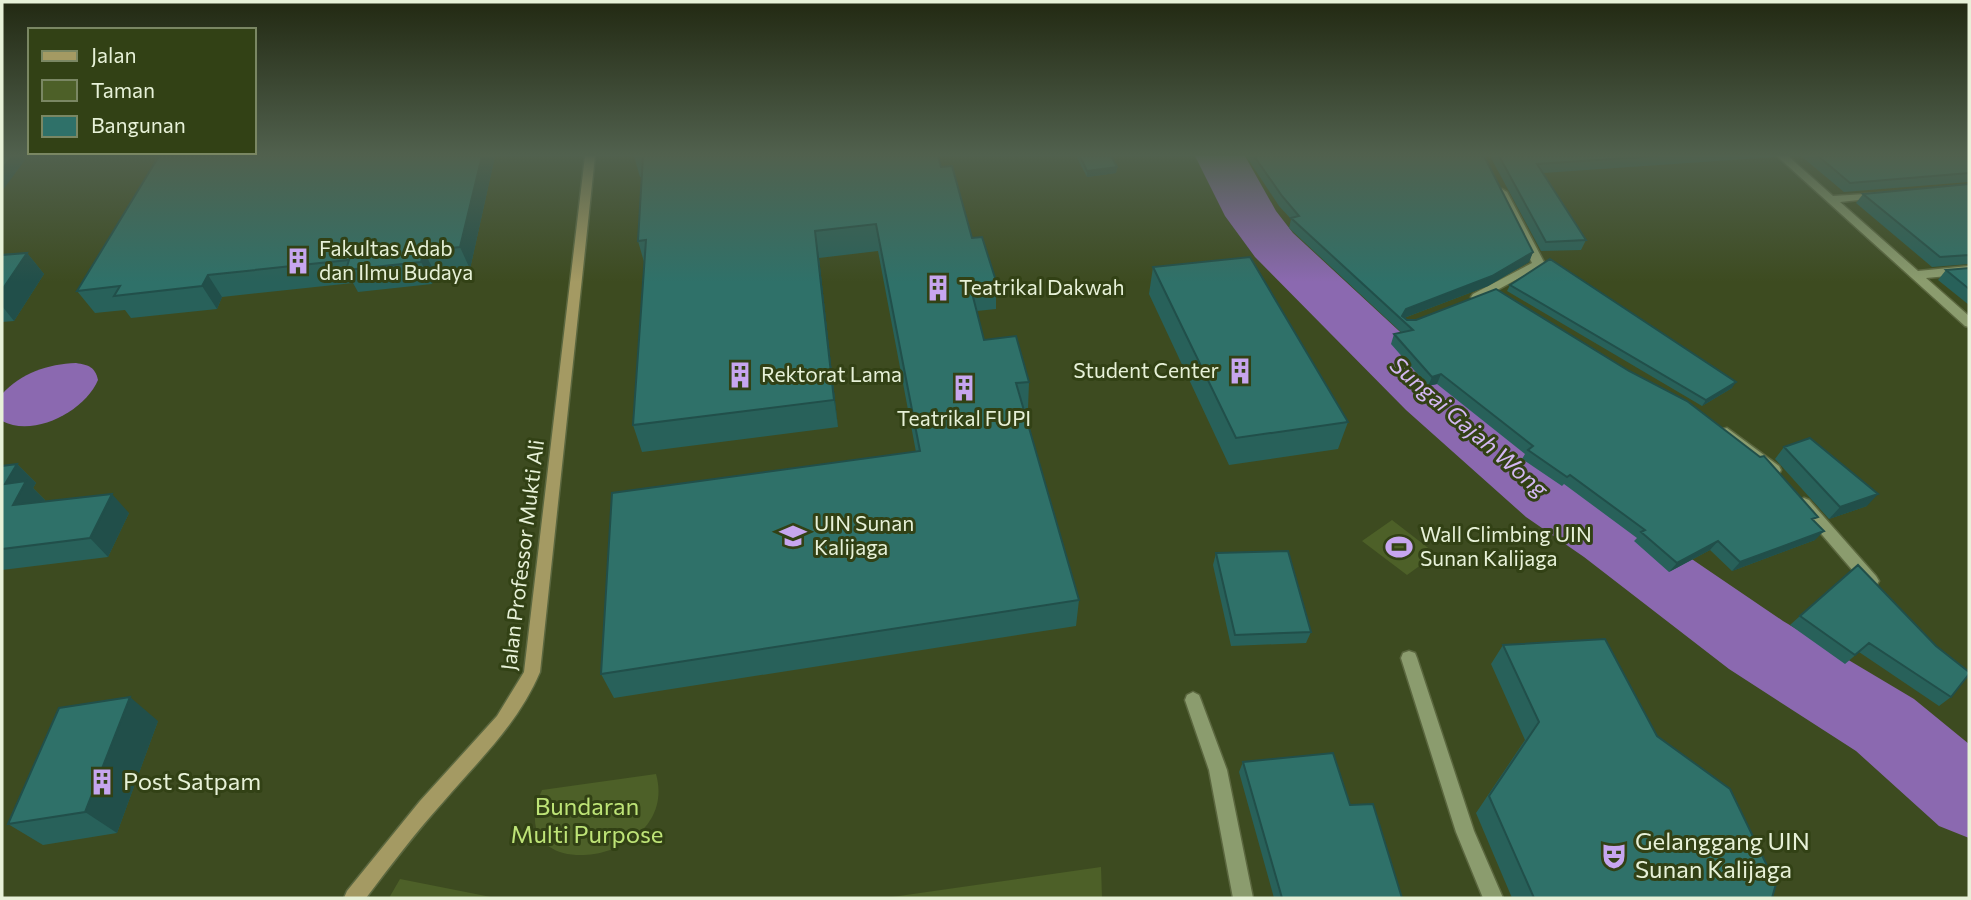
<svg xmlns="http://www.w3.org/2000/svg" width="1971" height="900" font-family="Commissioner,sans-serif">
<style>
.green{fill:#4d6028}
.water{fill:#8b69b0}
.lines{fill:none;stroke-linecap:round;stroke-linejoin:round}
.river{fill:#8b69b0;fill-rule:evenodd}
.street-casing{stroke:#5b673f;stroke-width:3}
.secondary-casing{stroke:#5b673f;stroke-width:3}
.street{fill:#8b9c6e;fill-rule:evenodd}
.secondary{fill:#a49a63;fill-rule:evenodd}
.wall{fill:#28615a}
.shaded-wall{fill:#214f4a}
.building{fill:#2f7169;stroke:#214f4a;stroke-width:2}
.labels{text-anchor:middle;stroke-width:6;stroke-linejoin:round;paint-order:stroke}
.poi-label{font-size:21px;fill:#e7f1d8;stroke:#324115;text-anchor:start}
.street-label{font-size:21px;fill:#e7f1d8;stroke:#324115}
.water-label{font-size:23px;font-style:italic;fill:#d3b8f3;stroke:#324115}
.near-poi-label{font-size:24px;fill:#e7f1d8;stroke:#324115;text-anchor:start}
.near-park-label{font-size:24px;fill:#bee477;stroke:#324115}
</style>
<rect width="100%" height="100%" fill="#3d4b20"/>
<!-- green -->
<path class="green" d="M1392,520l44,34 -29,21 -45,-34z
M656,774c26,93 -159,116 -114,16z
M1101,867l1,31h-217z
M400,879l96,19h-107z"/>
<!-- water -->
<path class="water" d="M76,363c13,2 19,4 22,17 -13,31 -64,58 -96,41v-27c19,-21 46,-30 74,-31z"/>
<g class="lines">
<!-- river -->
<path class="river" d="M1195,156h50l31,55 17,22 157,145 124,101 209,142 131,78 55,45v94l-30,-12 -83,-75 -127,-82 -145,-112 -58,-40 -120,-107 -151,-153 -30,-41z"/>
<!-- street casing -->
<g class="street-casing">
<path id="street" d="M1777,156h11l45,40 49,-3 2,2 -6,3 -38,4 78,69 51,-5v8l-43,4 43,38v11l-4,-1z
M1502,189l5,3 38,72 -68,37 -4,-1 -2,-3 2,-3 59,-31 -35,-71z
M1727,428l52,38 2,4 -2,4h-10l-47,-37 -2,-4 2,-4z
M1804,498l5,2 67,76 3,5 -3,5 -5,1 -5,-1 -67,-78 -2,-4 2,-4z
M1409,651l6,2 2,5 57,173 29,67h-20l-27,-66 -55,-174 2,-5z
M1193,692l6,3 2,5 26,70 26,128h-20l-24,-128 -24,-70 2,-5z"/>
</g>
<!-- secondary casing -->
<g class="secondary-casing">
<path id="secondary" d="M585,156h10l-55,516c-22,52 -60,87 -96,129 -28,31 -53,64 -78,97h-22l3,-7 73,-90 77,-85 27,-44z"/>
</g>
<!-- street -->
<use href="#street" class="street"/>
<!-- secondary -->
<use href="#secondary" class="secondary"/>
</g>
<!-- wall -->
<path class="wall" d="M495,156l-25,113 -35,4 -3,11 -74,8 -5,-9 -131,14 -5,12 -86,9 -6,-8 -30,3 -18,-22z
M634,156h304l3,11 31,71 24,43v28l-19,2 7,29 45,42 -1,27h-4l55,191 -3,26 -462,72 -13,-24 315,-222 -38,-201 -59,7 19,169 -196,25 -9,-27 11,-163 -6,-21 4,-64h-2z
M1076,156h35l6,11 -1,6 -29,4z
M1246,156h238l49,96 -4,10 -41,24 -84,32 3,2 407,200 1,20 -83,31 -22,-21 -41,22 -35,-31 3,-3 -73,-54 -2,2 -40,-27 3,-5 -88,-70 -9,2 -37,-42 3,-10 8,-1 -113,-105 2,-9 -12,-13z
M1490,156h286l-1,1 -232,16 43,67 -5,10 -40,1z
M1801,156h168v26l-125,10z
M1969,184v80l-37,3 -76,-64 7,-9z
M27,253l17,21 -30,47 -12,1v-68z
M1153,267l195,155 -10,27 -109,16 -80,-171z
M1969,268v37l-31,-25 8,-10z
M1510,285l222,103 -30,18 -195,-115z
M1784,447l83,59 -38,13 -54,-60z
M17,464l19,19 -3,5 12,12 -1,2 85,11 -21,44 -106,13v-104z
M1216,553l95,79 -5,11 -75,3 -18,-81z
M1800,616l136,30 15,51 -12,9 -80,-54 -14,12 -55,-39z
M1503,645l154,91 115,162h-260l-36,-85 49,-73 -34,-76z
M158,721l-41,112 -74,12 -35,-21z
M1243,762l107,43 52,93h-128l-35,-126z"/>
<!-- shaded-wall -->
<path class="shaded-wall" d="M12,156h10l3,4 -23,31v-22z
M482,156h13l-25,113 -10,-22z
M1117,167l-1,6 -29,4v-6z
M815,231l4,27 19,169 -4,-27z
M424,251l11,22 -3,11 -11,-22z
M1533,252l-4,10 -41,24 -87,33 5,-10z
M27,253l17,21 -30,47 -12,-15v-16z
M208,275l14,22 -5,12 -15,-23z
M1441,374l-4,10 -9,2 4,-9z
M1736,382l-4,6 -30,18 4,-6z
M17,464l19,19 -3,5 12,12 -13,24 -19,-19 -8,-21z
M112,494l17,19 -21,44 -18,-19z
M1878,494l-11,12 -38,13 11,-12z
M1824,531l-9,9 -83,31 8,-9z
M1718,541l-8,9 -41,22 8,-9z
M130,697l28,24 -41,112 -32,-21z"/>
<!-- building -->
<path class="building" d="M2,156h10l-10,13z
M159,156h323l-22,91 -36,4 -3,11 -75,8 3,-10 -141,15 -6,11 -88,10 6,-10 -43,5z
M643,156h295l3,11 11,-1 20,72 10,-1 14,44 -26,4 14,55 32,-4 13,46 -13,1 63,217 -478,74 11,-181 308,-42 -44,-227 -61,7 19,169 -201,25 13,-185 -8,1z
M1080,156h31l6,11 -30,4z
M1254,156h230l49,96 -41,24 -86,33 -4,7 5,4h9l80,-31 133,82 58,30 73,56 4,-1 54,61 -6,2 12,12 -84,31 -22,-21 -41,22 -36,-31 4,-2 -75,-55 -3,2 -39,-27 5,-4 -92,-72 -9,3 -38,-43 19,-4 -122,-112 8,-2 -17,-20z
M1499,156h160l-122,8 49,76 -40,2z
M1818,156h151v17l-119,10z
M1969,184v71l-29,2 -77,-63z
M27,253l-25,37v-35z
M1250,257l98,165 -112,16 -83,-171z
M1550,259l186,123 -30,18 -196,-115z
M1969,268v21l-23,-19z
M1810,438l68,56 -38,13 -56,-60z
M17,464l-12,20 21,-3 -13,24 99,-11 -22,44 -88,11v-83z
M1288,551l23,81 -76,3 -19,-82z
M1858,565l78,81 33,26v2l-18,23 -82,-54 -14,12 -55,-39z
M1605,639l52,97 73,53 46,95 -4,14h-238l-45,-102 50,-74 -36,-77z
M130,697l-45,115 -77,12 51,-116z
M1333,753l17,52 23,-1 29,94h-120l-39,-136z"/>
<!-- sky -->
<linearGradient id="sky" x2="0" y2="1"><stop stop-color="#222912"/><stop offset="0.55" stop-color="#51614e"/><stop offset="1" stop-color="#51614e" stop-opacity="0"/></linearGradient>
<rect width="1971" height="282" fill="url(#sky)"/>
<!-- icons -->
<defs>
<g id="building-bare" transform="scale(2.1)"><path d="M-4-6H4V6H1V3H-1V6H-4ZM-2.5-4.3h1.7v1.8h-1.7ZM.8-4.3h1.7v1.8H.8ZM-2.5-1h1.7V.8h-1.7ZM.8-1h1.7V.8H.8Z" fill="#c7a6ef" stroke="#324115" stroke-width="2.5" paint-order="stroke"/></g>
<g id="university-bare" transform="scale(2.1)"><path d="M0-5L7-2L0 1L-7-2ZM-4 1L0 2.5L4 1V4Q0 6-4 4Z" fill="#c7a6ef" stroke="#324115" stroke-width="2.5" paint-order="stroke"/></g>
<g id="stadium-bare" transform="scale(2.1)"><path d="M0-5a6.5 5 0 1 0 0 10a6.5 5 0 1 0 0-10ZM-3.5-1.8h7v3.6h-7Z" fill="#c7a6ef" stroke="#324115" stroke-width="2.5" paint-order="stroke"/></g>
<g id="theatre-bare" transform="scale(2.1)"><path d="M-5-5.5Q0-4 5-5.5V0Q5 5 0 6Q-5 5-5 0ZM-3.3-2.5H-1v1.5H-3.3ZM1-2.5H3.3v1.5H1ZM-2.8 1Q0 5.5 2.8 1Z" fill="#c7a6ef" stroke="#324115" stroke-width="2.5" paint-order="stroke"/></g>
</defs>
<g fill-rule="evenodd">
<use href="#building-bare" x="298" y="261"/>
<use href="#building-bare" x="938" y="288"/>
<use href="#building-bare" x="1240" y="371"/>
<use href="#building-bare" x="740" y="375"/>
<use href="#building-bare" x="964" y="388"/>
<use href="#university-bare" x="793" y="536"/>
<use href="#stadium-bare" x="1399" y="547"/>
<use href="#building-bare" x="102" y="782"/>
<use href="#theatre-bare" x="1614" y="856"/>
</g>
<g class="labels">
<!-- poi labels -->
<g class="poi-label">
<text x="319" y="256">Fakultas Adab<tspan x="319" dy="24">dan Ilmu Budaya</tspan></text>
<text x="959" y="295">Teatrikal Dakwah</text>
<text x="1219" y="378" text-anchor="end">Student Center</text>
<text x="761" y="382">Rektorat Lama</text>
<text x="964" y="426" text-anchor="middle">Teatrikal FUPI</text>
<text x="814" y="531">UIN Sunan<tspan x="814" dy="24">Kalijaga</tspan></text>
<text x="1420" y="542">Wall Climbing UIN<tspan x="1420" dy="24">Sunan Kalijaga</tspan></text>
</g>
<!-- street labels -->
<g class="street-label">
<text transform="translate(523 555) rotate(-83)" y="7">Jalan Professor Mukti Ali</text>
</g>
<!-- water labels -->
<g class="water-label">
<text transform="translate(1469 427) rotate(41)" y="8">Sungai Gajah Wong</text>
</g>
<!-- near-poi labels -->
<g class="near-poi-label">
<text x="123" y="790">Post Satpam</text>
<text x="1635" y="850">Gelanggang UIN<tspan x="1635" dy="28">Sunan Kalijaga</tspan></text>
</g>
<!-- near-park labels -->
<g class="near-park-label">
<text x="587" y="815">Bundaran<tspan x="587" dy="28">Multi Purpose</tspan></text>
</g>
</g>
<!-- border -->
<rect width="1971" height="900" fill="none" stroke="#e7f1d8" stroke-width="7"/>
<!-- legend -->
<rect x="28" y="28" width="228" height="126" fill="#324115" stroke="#7a8763" stroke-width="2"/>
<rect x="42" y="51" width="35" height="10" fill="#a49a63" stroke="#7a8763" stroke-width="2"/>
<text x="91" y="63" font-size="21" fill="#e7f1d8">Jalan</text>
<rect x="42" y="80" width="35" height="21" fill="#4d6028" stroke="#7a8763" stroke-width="2"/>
<text x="91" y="98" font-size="21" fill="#e7f1d8">Taman</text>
<rect x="42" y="116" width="35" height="21" fill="#2f7169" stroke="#7a8763" stroke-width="2"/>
<text x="91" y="133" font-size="21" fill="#e7f1d8">Bangunan</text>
</svg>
